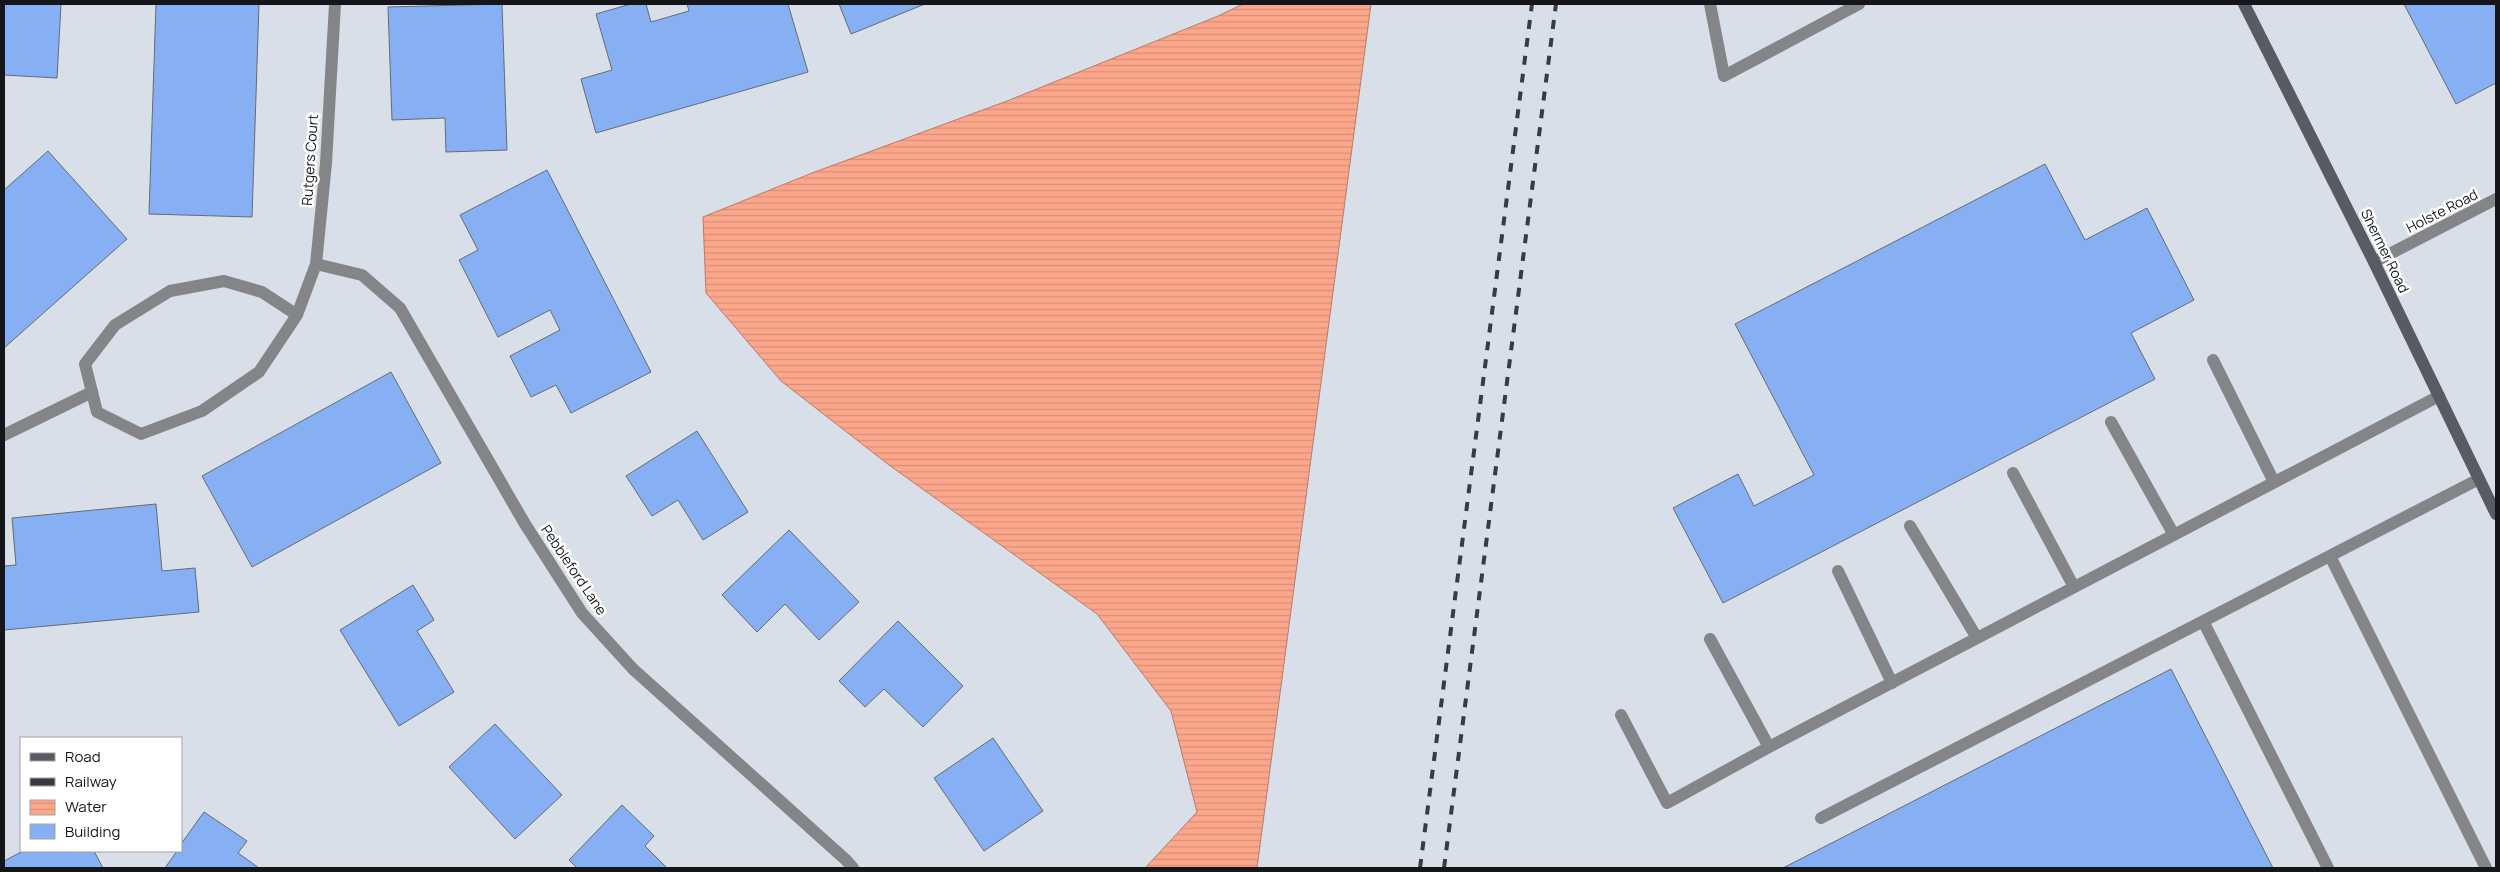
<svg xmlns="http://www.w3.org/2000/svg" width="2500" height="872" font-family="Manrope,sans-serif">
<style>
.water{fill:url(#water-rules);stroke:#b67c6a}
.building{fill:#86b0f3;stroke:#666b73}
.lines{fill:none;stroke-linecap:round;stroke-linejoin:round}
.lane{stroke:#838589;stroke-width:12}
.street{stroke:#838589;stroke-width:12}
.secondary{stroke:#585b61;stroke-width:12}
.rail{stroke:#383b3f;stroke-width:4;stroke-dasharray:9 9;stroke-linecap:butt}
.labels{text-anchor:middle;stroke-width:5;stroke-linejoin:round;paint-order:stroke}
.street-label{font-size:14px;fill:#141619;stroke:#fff}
</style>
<defs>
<pattern id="water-rules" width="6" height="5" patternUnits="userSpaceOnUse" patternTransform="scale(1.25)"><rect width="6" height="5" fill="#fca78c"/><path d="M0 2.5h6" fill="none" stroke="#d78f78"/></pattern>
</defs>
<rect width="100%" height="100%" fill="#d9dfe8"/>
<!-- water -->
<path class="water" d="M1243,4h128l-114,864h-112l52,-56 -26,-101 -74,-97 -208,-149 -108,-84 -75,-88 -3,-76 109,-44 195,-72 211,-85z"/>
<!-- building -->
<path class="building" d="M4,4h57l-4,74 -53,-3z
M156,4h103l-7,213 -103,-3z
M502,4l5,146 -61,2 -1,-34 -53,2 -4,-113z
M631,4h15l5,18 38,-11 -2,-7h101l20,68 -212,61 -15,-54 31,-9 -16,-56z
M839,4h86l-74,30z
M2404,4h92v79l-40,21z
M48,151l79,88 -123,109v-158z
M2045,164l40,76 62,-32 47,92 -63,33 24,46 -432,224 -50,-95 65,-34 16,32 60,-31 -79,-151z
M547,170l104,202 -80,41 -15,-28 -25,12 -21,-41 50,-26 -10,-20 -52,27 -39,-77 19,-10 -18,-35z
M391,372l50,91 -189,104 -50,-91z
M697,431l51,81 -45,28 -25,-40 -26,16 -26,-40z
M156,504l6,67 33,-3 4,44 -195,18v-64l12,-1 -4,-47z
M789,530l70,72 -40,38 -34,-36 -28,28 -35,-37z
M413,585l21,35 -17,11 37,61 -55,34 -59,-96z
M898,621l65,65 -40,41 -39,-38 -19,18 -26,-26z
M2171,669l102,199h-490z
M495,724l67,71 -47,44 -66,-72z
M993,738l50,73 -59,40 -50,-73z
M622,805l32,31 -9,10 22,22h-90l-8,-8z
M204,812l43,29 -9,12 21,15h-94l12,-17h4v-7z
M23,851h71l9,17h-99v-7z"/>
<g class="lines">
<!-- lane -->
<path class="lane" d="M1710,4l14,72 135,-72
M2213,360l61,122
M2111,422l63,113
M4,435l88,-43
M2013,473l61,114
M1910,526l67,112
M2330,556l156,312
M1838,571l54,112
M2203,621l125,247
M1710,639l59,108 670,-351
M1621,715l46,88 102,-56
M1821,818l658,-339"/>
<!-- street -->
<path class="street" d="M2374,262l122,-63
M316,264l46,11 38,33 125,216 57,89 51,56 213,191 7,8
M297,315l-35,-23 -38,-11 -54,10 -55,34 -30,39 12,48 44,22 61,-23 57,-39 38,-57 19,-51 10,-101 9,-159"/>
<!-- secondary -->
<path class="secondary" d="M2244,4l130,258 122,252"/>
<!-- rail -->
<path class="rail" d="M1420,868l112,-864
M1444,868l112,-864"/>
</g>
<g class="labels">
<!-- street labels -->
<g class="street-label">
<text transform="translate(310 160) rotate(-86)" y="5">Rutgers Court</text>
<text transform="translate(2442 211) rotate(-27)" y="5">Holste Road</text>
<text transform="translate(2385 251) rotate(64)" y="5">Shermer Road</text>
<text transform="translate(574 570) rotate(56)" y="5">Pebbleford Lane</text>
</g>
</g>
<!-- border -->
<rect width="2500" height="872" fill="none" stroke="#141619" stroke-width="10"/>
<!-- legend -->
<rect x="20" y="737" width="162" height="115" fill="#ffffff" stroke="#a1a2a3"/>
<rect x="30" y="753" width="25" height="8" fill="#585b61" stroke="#a1a2a3"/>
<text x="65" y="762" font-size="15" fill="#141619">Road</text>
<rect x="30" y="778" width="25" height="8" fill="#383b3f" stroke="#a1a2a3"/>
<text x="65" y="787" font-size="15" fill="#141619">Railway</text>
<rect x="30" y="800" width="25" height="15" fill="url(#water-rules)" stroke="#a1a2a3"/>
<text x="65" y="812" font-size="15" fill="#141619">Water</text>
<rect x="30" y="824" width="25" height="15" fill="#86b0f3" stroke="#a1a2a3"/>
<text x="65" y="837" font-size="15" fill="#141619">Building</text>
</svg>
